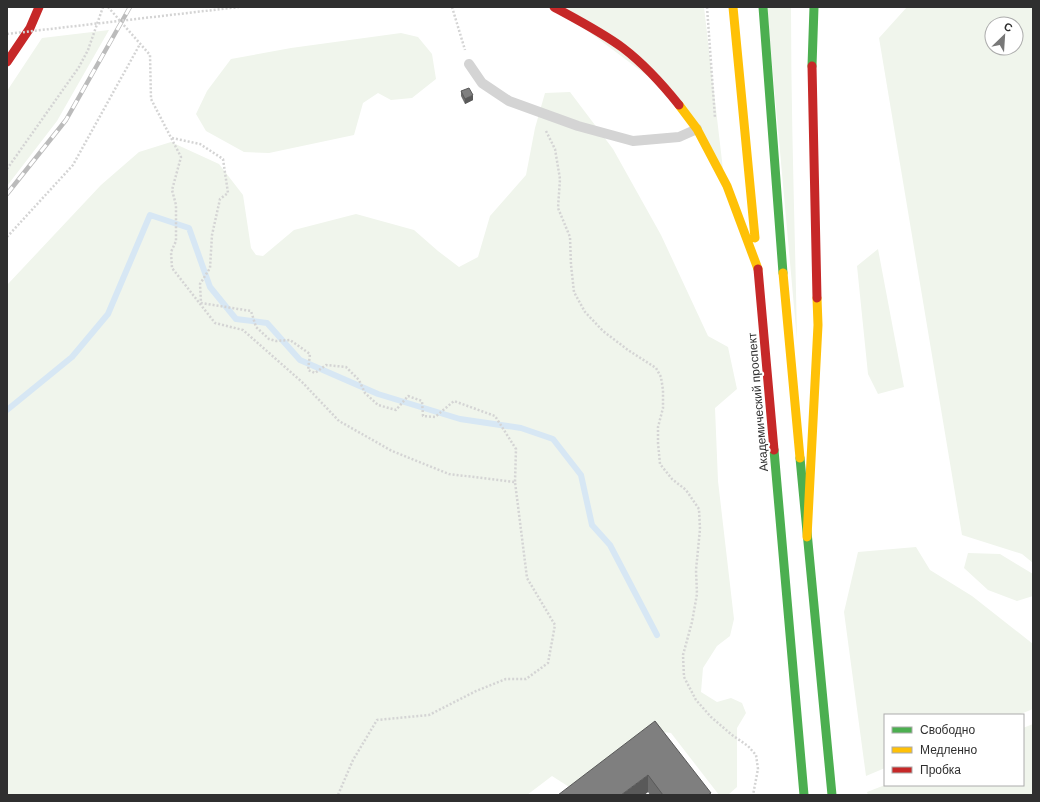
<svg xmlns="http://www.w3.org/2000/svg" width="1040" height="802" font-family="'DM Sans',sans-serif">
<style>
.green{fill:#f0f5ec;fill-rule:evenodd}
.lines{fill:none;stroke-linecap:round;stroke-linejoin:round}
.stream{stroke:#d7e7f4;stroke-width:6}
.path{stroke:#d4d4d4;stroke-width:2.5;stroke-dasharray:2 2;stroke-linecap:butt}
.lane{stroke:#d4d4d4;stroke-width:10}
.fast{stroke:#4caf50;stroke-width:9}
.slow{stroke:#ffc107;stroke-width:9}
.jam{stroke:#c62828;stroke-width:9}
.rail-casing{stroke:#bbb;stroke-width:4.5}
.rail{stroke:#fff;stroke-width:3;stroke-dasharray:9;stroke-linecap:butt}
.path-bridge{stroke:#d4d4d4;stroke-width:2.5;stroke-dasharray:2 2;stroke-linecap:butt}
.wall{fill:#6d6d6d}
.shaded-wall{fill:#595959}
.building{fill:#7f7f7f;stroke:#595959}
.labels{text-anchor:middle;stroke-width:4;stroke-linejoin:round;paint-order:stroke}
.street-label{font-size:12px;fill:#2f2f2f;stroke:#fff}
</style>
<rect width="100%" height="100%" fill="#fff"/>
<!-- green -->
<path class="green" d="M556,7h148l20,171 -59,-89z
M767,7h24c0,111 4,222 6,333z
M907,7h126v556l-11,-9 -60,-19 -83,-497zM992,24h24v24h-24z
M109,30l-52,91 -50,65v-95l35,-53z
M401,33l17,4 14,17 4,25 -24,19 -21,2 -13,-7 -15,10 -9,32 -85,18 -25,-1 -38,-21 -10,-17 11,-23 24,-32 60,-11z
M570,92l43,57 48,86 47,101 20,11 9,42 -22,19 3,73 16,138 -4,17 -13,10 -14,22 -2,24 16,10 14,-4 11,5 4,10 -9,15v59l-9,8h-9l-48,-62 -15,-2 -79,61 -25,-16 -25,19h-520v-510l94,-100 38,-33 32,-10 48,22 24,31 8,53 5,7 7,1 31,-26 62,-16 58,16 24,21 21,16 19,-10 12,-41 36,-41 9,-47 10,-35z
M878,249l26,138 -26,7 -10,-20 -11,-108z
M916,547l14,23 42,26 61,48v65l-15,6h-133v53l-19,8 -22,-164 14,-60z
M968,553l32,1 33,20v22l-16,5 -29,-11 -24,-22z
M1033,724v71h-165l-1,-3 18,-7h138v-57z"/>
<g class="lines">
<!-- stream -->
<path class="stream" d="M7,410l65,-53 36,-43 42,-99 39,13 21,59 26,32 31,4 33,37 78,34 82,25 61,9 32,11 28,36 11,50 18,20 47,90"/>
<!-- path -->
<path class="path" d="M108,7l42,48 1,44 30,58 -9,33 4,15v36l-5,11 1,16 43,55 28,7 59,52 37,39 53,30 57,23 66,8 12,96 28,47 -7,38 -22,16h-20l-30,12 -47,24 -52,5 -24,40 -15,35
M452,7l13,43
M707,7l8,111
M546,131l9,18 5,30 -2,29 12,29 1,28 3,27 11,20 18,19 25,19 28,18 5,9 2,13v18l-5,19v16l2,21 12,15 14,11 13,19 1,20 -4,41 1,24 -5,28 -9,33 1,22 12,23 15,17 21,18 16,11 8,9 2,14 -5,26
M172,138l28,6 23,15 5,34 -8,6 -8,36 -2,33 -10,16 1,19 50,8 5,16 13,12 7,2 14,-1 20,14 -2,16 7,3 11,-8 20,2 13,13 6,13 13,12 18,5 12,-14 14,5 1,15 12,1 19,-16 41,15 21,33 -1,33
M7,169l72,-102 9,-17 15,-43
M7,237l66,-72 67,-121"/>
<!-- lane -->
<path class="lane" d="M469,64l13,19 27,18 69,25 55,15 46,-4 18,-8"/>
<!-- fast -->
<path class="fast" d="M763,7l20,266
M812,66l2,-59
M774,450l30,345
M800,458l32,337"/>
<!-- slow -->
<path class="slow" d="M733,7l22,231
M679,105l18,24 30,57 31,83
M783,273l17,185
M807,537l11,-212 -1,-27"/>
<!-- jam -->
<path class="jam" d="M554,7c22,12 49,26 69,41 21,16 40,37 56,57
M7,62l23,-34 9,-21
M812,66l5,232
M758,269l16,181"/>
<!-- rail casing -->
<g class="rail-casing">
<path id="rail" d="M7,194l59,-74 64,-113"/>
</g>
<!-- rail -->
<use href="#rail" class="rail"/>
<!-- path-bridge -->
<path class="path-bridge" d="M7,34l232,-27"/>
</g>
<!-- wall -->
<path class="wall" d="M461,91l12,9 -8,4 -4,-8z
M655,721l56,74h-61l-2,-3 -4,3z"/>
<!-- shaded-wall -->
<path class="shaded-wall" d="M473,95v5l-8,4v-5z
M648,775v17l-4,3h-23z"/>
<!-- building -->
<path class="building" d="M469,88l4,7 -8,4 -4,-8z
M655,721l56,72 -3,2h-45l-15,-20 -27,20h-63z"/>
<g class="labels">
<!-- street labels -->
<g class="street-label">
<text transform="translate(758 402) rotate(-95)" y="4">Академический проспект</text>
</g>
</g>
<!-- border -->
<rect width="1040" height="802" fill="none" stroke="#2f2f2f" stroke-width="16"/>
<!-- legend -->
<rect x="884" y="714" width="140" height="72" fill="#ffffff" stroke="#acacac"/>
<rect x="892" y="727" width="20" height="6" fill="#4caf50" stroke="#acacac"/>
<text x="920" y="734" font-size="12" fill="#2f2f2f">Свободно</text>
<rect x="892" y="747" width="20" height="6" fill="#ffc107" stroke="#acacac"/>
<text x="920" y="754" font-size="12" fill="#2f2f2f">Медленно</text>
<rect x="892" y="767" width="20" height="6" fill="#c62828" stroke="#acacac"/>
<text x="920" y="774" font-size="12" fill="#2f2f2f">Пробка</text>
<!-- north arrow -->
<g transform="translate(1004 36) rotate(25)"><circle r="19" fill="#ffffff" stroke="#acacac"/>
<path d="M0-3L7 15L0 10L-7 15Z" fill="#787878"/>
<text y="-6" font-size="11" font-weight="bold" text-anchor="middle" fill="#2f2f2f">С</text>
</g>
</svg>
